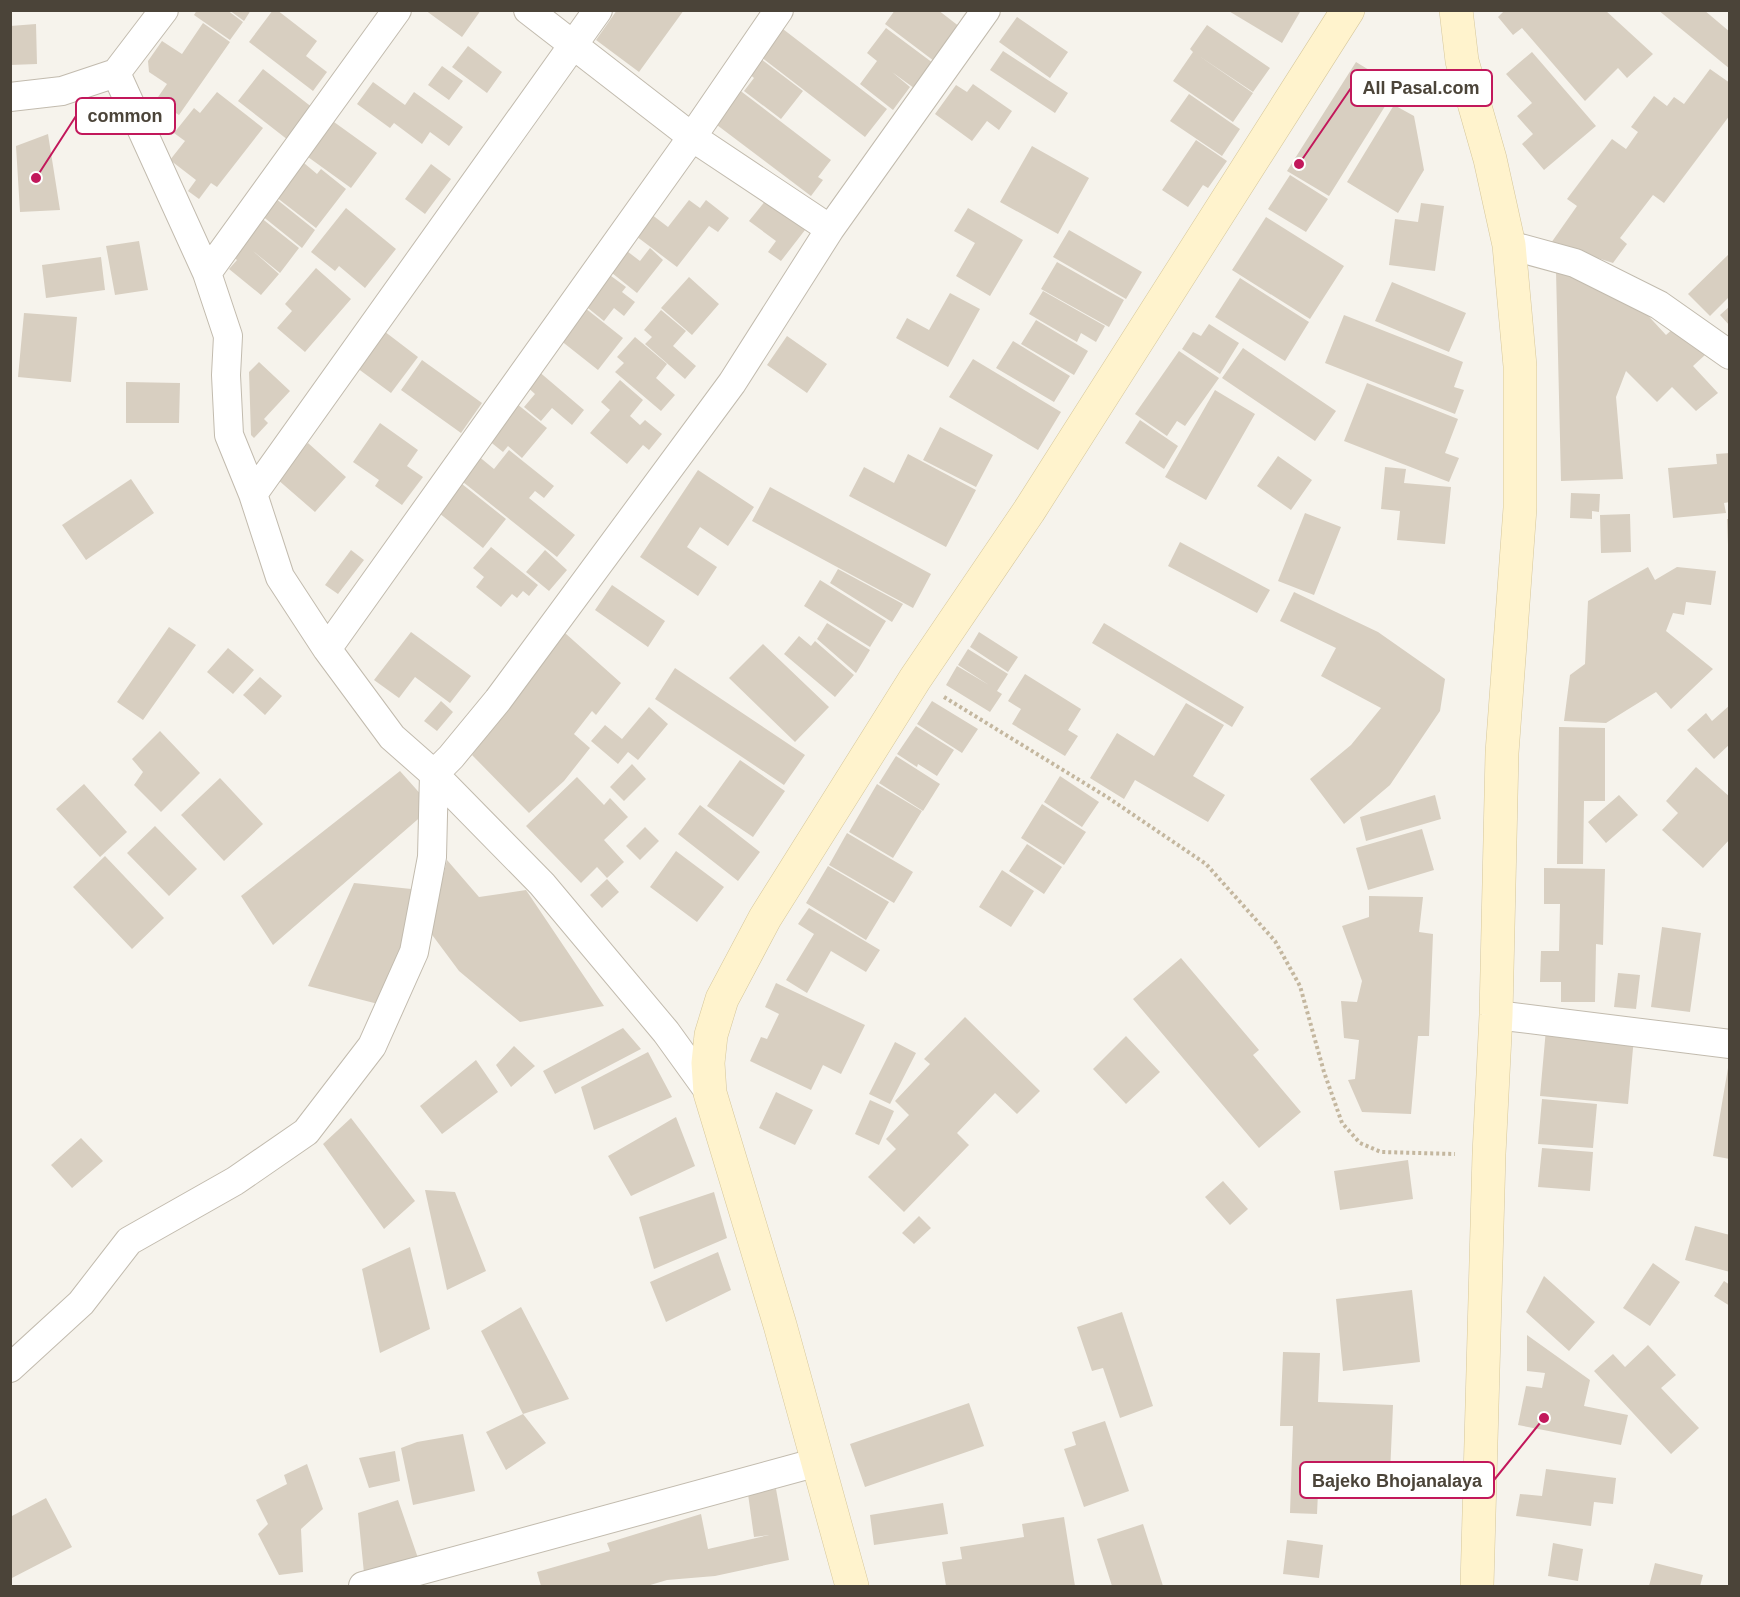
<svg xmlns="http://www.w3.org/2000/svg" width="1740" height="1597" font-family="Arial,sans-serif">
<style>
.building{fill:#d8cfc1}
.lines{fill:none;stroke-linecap:round;stroke-linejoin:round}
.minor-casing{stroke:#c2bbae;stroke-width:30}
.secondary-casing{stroke:#d6c79b;stroke-width:34}
.path{stroke:#c4b79f;stroke-width:4;stroke-dasharray:3 3;stroke-linecap:butt}
.minor{stroke:#fff;stroke-width:28}
.secondary{stroke:#fff3cd;stroke-width:33}
.leader{fill:none;stroke:#c2185b;stroke-width:2}
.callout-dot{fill:#c2185b;stroke:#fff;stroke-width:2}
.callout{fill:#fff;stroke:#c2185b;stroke-width:2}
.callout-label{font-size:18px;text-anchor:middle;font-weight:bold;fill:#4b4439}
</style>
<rect width="100%" height="100%" fill="#f6f3ec"/>
<!-- building -->
<path class="building" d="M197,10h30l16,12 -13,18 -36,-25z
M229,10h22l-7,11z
M273,10h4l40,31 -11,15 21,16 -14,19 -64,-49z
M425,10h56l-19,27z
M617,10h67l-45,62 -43,-32z
M895,10h43l22,17 -26,34 -49,-37z
M1227,10h70l3,2 -18,31z
M1505,10h100l48,44 -26,24 -9,-10 -33,33 -63,-73 -9,7 -15,-18z
M1658,10h46l26,22v37z
M1017,17l51,35 -18,26 -51,-36z
M203,23l27,19 -51,73 -23,-15 11,-16 -18,-12 -1,-11 14,-20 20,13z
M36,24l1,40 -27,1v-39z
M1207,25l63,43 -17,24 -54,-36 54,37 -20,29 -60,-41 20,-29 -3,-3z
M779,26l108,83 -22,28 -108,-83z
M886,28l51,38 -19,25 -26,-19 18,15 -17,23 -33,-26 17,-23 -10,-8z
M468,46l34,26 -15,21 -35,-26z
M1003,51l65,42 -13,20 -65,-43z
M1532,52l64,74 -52,44 -22,-26 11,-10 -16,-18 15,-13 -26,-29z
M757,56l46,35 -22,28 -37,-28 10,-13 -8,-7z
M1356,62l41,25 -68,109 -42,-25z
M442,66l21,15 -14,19 -21,-15z
M263,69l50,39 -25,32 -50,-39z
M1710,69l20,14v32l-66,88 -11,-8 -33,43 7,6 -14,19 -62,-20 26,-37 -10,-7 45,-60 14,10 12,-17 -7,-5 23,-31 13,10 7,-9 10,7z
M373,82l32,23 9,-13 49,35 -14,19 -19,-14 -8,12 -28,-21 -4,5 -33,-24z
M973,84l39,27 -13,19 -12,-9 -15,20 -37,-27 21,-29 11,7z
M738,89l93,71 -13,17 5,3 -12,16 -98,-74z
M217,92l46,36 -46,59 -6,-4 -12,16 -11,-8 8,-11 -26,-20 15,-19 -11,-8 20,-25 6,5z
M1189,94l51,35 -18,27 -52,-35z
M1394,105l20,11 10,54 -26,43 -51,-31z
M334,122l43,31 -26,35 -43,-31z
M48,134l12,76 -40,2 -4,-66z
M1196,140l31,21 -19,27 -5,-3 -15,22 -26,-17z
M1032,146l57,32 -31,56 -58,-32z
M304,163l13,11 4,-5 25,20 -30,39 -40,-31z
M431,164l20,15 -26,35 -20,-15z
M1290,175l38,24 -22,33 -38,-23z
M275,198l40,32 -13,18 -41,-33z
M689,200l11,8 6,-8 23,18 -11,14 -9,-6 -32,41 -45,-34 15,-22 21,16z
M766,200l39,30 -24,31 -13,-9 8,-11 -27,-20z
M1421,203l23,3 -9,65 -46,-6 6,-46 23,3z
M346,208l50,41 -31,39 -26,-22 -4,5 -24,-19z
M968,208l55,32 -33,56 -34,-20 19,-33 -21,-12z
M260,217l39,31 -19,25 -27,-22 26,23 -18,21 -32,-26 8,-9 -6,-5z
M1266,217l78,49 -34,53 -78,-49z
M1069,230l73,42 -16,27 -73,-42z
M139,241l9,49 -33,5 -9,-49z
M619,245l21,16 10,-13 13,12 -26,33 -35,-28z
M1730,253v43l-20,20 -22,-22z
M101,257l4,33 -59,8 -4,-33z
M1057,262l67,38 -15,27 -68,-38z
M316,268l35,31 -46,53 -28,-24 15,-17 -7,-7z
M1556,271l50,18 35,19 25,27 9,-8 30,28 -12,11 25,27 -22,18 -24,-24 -15,15 -31,-31 -10,26 7,82 -62,2z
M607,273l19,14 -4,5 13,10 -11,14 -10,-8 -10,13 -21,-17z
M689,277l30,27 -27,31 -31,-27z
M1240,278l69,44 -24,39 -70,-44z
M1392,282l74,31 -17,39 -74,-31z
M1043,291l62,35 -9,16 -15,-9 -4,9 -48,-28z
M950,293l30,16 -32,58 -52,-29 11,-20 22,12z
M580,304l43,34 -25,32 -43,-34z
M1730,306v20l-10,-11z
M661,310l25,21 -13,15 23,20 -11,13 -40,-35 7,-7 -8,-7z
M24,313l53,4 -6,65 -53,-5z
M1344,315l119,47 -9,25 10,3 -9,24 -130,-51z
M1036,320l52,31 -14,24 -53,-31z
M1209,324l30,19 -19,31 -38,-25 11,-17 8,4z
M380,328l38,29 -27,36 -38,-28z
M787,336l40,28 -20,29 -40,-28z
M635,337l32,27 -11,14 19,17 -14,16 -46,-39 9,-9 -7,-6z
M1013,341l57,35 -16,26 -58,-34z
M1243,348l93,63 -21,30 -93,-63z
M1179,351l40,27 -34,48 -8,-5 -10,15 -32,-22z
M973,359l88,53 -23,38 -89,-53z
M422,360l60,43 -21,30 -60,-43z
M259,362l31,29 -26,28 4,4 -14,15 -3,-3 -2,-63z
M537,370l47,40 -12,15 -20,-17 -11,13 -17,-14 11,-13 -11,-10z
M620,380l23,20 -13,16 10,9 5,-5 17,14 -13,16 -6,-5 -16,19 -37,-31 20,-23 -9,-8z
M126,382l54,1 -1,40h-53z
M1367,383l91,36 -13,34 14,5 -10,24 -105,-41z
M1215,390l40,24 -49,86 -41,-23z
M512,400l35,28 -25,30 -14,-12 -5,6 -20,-16z
M1140,420l38,26 -14,23 -39,-26z
M380,423l38,27 -11,16 16,11 -21,28 -27,-19 4,-6 -26,-18z
M940,427l53,28 -17,32 -53,-27z
M308,443l38,34 -31,35 -38,-33z
M509,450l45,36 -10,12 -9,-7 -6,7 46,37 -18,22 -99,-79 19,-23 17,14z
M1730,453v49l-6,1 2,10 -53,5 -5,-50 49,-4 -1,-10z
M908,454l68,36 -30,57 -97,-51 15,-29 30,16z
M1278,456l34,24 -21,30 -34,-24z
M1385,467l21,2 -2,14 47,4 -6,57 -48,-4 3,-29 -19,-2z
M698,470l56,37 -26,39 -28,-19 -13,20 30,20 -19,29 -58,-39z
M131,479l23,34 -68,47 -24,-35z
M462,484l44,35 -23,29 -44,-35z
M770,487l161,87 -18,34 -161,-87z
M1571,493l29,1 -1,18 -7,-1v8l-22,-1z
M1305,513l36,14 -27,68 -36,-14z
M1630,514l1,38 -30,1 -1,-38z
M1727,519h3v26h-2z
M1180,542l90,48 -13,23 -89,-47z
M491,547l47,38 -9,11 -6,-5 -6,7 -5,-4 -11,13 -25,-20 8,-10 -11,-9z
M351,550l13,10 -26,34 -13,-9z
M545,550l22,20 -18,21 -23,-19z
M1648,567l7,13 22,-13 39,4 -5,34 -25,-3 -2,13 -11,-2 -7,18 47,38 -42,40 -15,-17 -50,31 -42,-2 6,-46 15,-11 3,-63z
M838,569l65,35 -11,18 -62,-39z
M820,580l66,41 -16,26 -66,-41z
M612,585l53,36 -17,26 -53,-37z
M1294,592l84,40 67,47 -5,32 -50,74 -46,39 -34,-45 41,-34 30,-37 -60,-32 15,-28 -56,-27z
M827,623l43,27 -14,23 -39,-34z
M1104,623l140,84 -12,20 -140,-84z
M169,627l27,18 -53,75 -26,-18z
M411,632l60,44 -21,27 -35,-26 -16,21 -25,-18z
M979,632l39,25 -10,15 -38,-25z
M565,633l56,50 -25,32 -4,-4 -18,23 16,14 -26,33 -35,32 -57,-58z
M799,636l12,10 4,-5 39,34 -19,22 -51,-43z
M763,644l66,63 -34,35 -66,-64z
M228,648l26,22 -21,24 -26,-22z
M968,649l40,25 -11,17 5,3 -12,18 -44,-27 11,-19 32,19 -31,-20z
M675,668l130,87 -21,30 -129,-86z
M1025,674l56,35 -13,21 10,6 -13,20 -53,-32 9,-15 -13,-8z
M260,677l22,19 -17,19 -22,-20z
M441,701l12,11 -16,19 -13,-10z
M932,701l46,28 -16,24 -45,-29z
M1186,703l38,22 -31,51 32,19 -17,27 -73,-42 -11,19 -34,-21 27,-45 37,23z
M1730,705v39l-16,15 -27,-29 19,-17 6,8z
M649,707l19,17 -30,36 -10,-8 -10,12 -27,-23 14,-16 17,14z
M916,726l38,24 -17,26 -19,-12 -1,3 -20,-13z
M1559,727l46,1v73h-21l-1,63h-26z
M160,731l40,42 -39,39 -27,-27 9,-13 -11,-13z
M896,756l44,28 -17,27 -44,-28z
M740,760l45,31 -32,46 -46,-31z
M632,764l14,15 -22,22 -14,-14z
M1696,767l34,30v42l-27,29 -41,-38 16,-17 -12,-12z
M400,771l32,36 -159,138 -32,-49z
M1060,776l39,26 -17,25 -38,-25z
M577,777l27,28 6,-7 18,19 -24,23 20,22 -17,16 -10,-11 -16,16 -55,-57z
M220,778l43,46 -39,37 -43,-46z
M84,784l43,48 -27,25 -44,-48z
M877,784l45,27 -29,47 -44,-26z
M1435,795l6,24 -75,22 -6,-24z
M1619,795l19,20 -32,28 -18,-21z
M1042,804l44,28 -22,33 -43,-27z
M700,805l60,47 -22,29 -60,-47z
M155,826l42,43 -28,27 -42,-43z
M645,827l14,14 -19,19 -14,-14z
M1422,829l12,41 -66,20 -12,-42z
M847,833l66,39 -19,31 -65,-38z
M1027,844l35,23 -18,27 -35,-23z
M676,851l48,36 -27,35 -47,-35z
M105,856l59,62 -32,31 -59,-62z
M447,860l32,37 47,-7 78,116 -84,16 -61,-51 -29,-39z
M828,866l61,36 -23,38 -60,-37z
M1544,868l61,1 -2,76 -7,-1 -1,58h-34v-20h-21l1,-31h18l1,-47h-16z
M1002,870l32,21 -23,36 -32,-20z
M607,879l12,13 -17,16 -12,-13z
M354,883l67,7 -39,115 -74,-19z
M1369,896l54,1 -4,35 14,2 -4,102h-11l-7,78 -49,-2 -14,-32 7,-1 4,-39 -15,-2 -3,-37 16,1 5,-21 -20,-55 27,-9z
M809,908l71,42 -14,22 -35,-21 -24,42 -21,-13 28,-46 -16,-10z
M1662,927l39,6 -11,79 -39,-5z
M1181,958l78,92 -6,5 48,57 -42,36 -126,-149z
M1618,973l22,2 -4,34 -22,-2z
M776,983l89,42 -24,49 -18,-9 -12,25 -61,-29 11,-24 6,2 12,-25 -14,-7z
M965,1017l75,74 -23,23 -22,-21 -38,40 12,12 -65,67 -36,-35 28,-28 -10,-10 23,-24 -14,-14 35,-37 -6,-5z
M623,1028l18,21 -86,45 -12,-23z
M1546,1029l88,8 -6,67 -88,-8z
M1126,1036l34,36 -34,32 -33,-35z
M895,1042l21,11 -26,51 -21,-10z
M514,1046l21,20 -24,21 -15,-22z
M648,1052l24,45 -78,33 -13,-43z
M476,1060l22,32 -56,42 -22,-28z
M1728,1068h2v91l-17,-3z
M776,1092l37,18 -18,35 -36,-17z
M1542,1099l55,5 -4,44 -55,-4z
M870,1100l24,11 -15,34 -24,-11z
M676,1117l19,49 -64,30 -23,-40z
M351,1118l64,83 -31,28 -61,-85z
M81,1138l22,23 -31,27 -21,-23z
M1542,1148l51,4 -3,39 -52,-4z
M1408,1160l5,39 -73,11 -6,-39z
M1223,1181l25,28 -18,16 -25,-28z
M425,1190l30,2 31,79 -39,19z
M714,1192l13,46 -73,31 -15,-52z
M919,1216l12,12 -17,16 -12,-11z
M1695,1226l35,9v37l-45,-12z
M410,1247l20,82 -50,24 -18,-84z
M718,1252l13,38 -65,32 -16,-40z
M1653,1263l27,19 -30,44 -27,-18z
M1544,1276l51,46 -26,29 -43,-39z
M1724,1281l6,4v21l-16,-10z
M1412,1290l8,72 -77,9 -7,-72z
M521,1307l48,92 -46,15 -42,-83z
M1122,1312l31,94 -33,12 -17,-50 -11,3 -15,-44z
M1527,1335l63,45 -6,26 44,9 -7,30 -103,-20 8,-39 16,2 3,-15 -18,-2z
M1648,1345l28,30 -15,13 38,40 -28,26 -77,-83 19,-17 12,13z
M1283,1352l37,1 -2,49 75,3 -3,69 -71,-2 -2,42 -27,-1 3,-87h-13z
M969,1403l15,43 -119,41 -15,-43z
M523,1414l23,29 -40,27 -20,-38z
M1105,1421l24,70 -45,16 -20,-58 12,-4 -4,-13z
M463,1434l12,57 -62,14 -12,-57 16,-6z
M395,1451l5,30 -31,7 -10,-30z
M307,1464l16,45 -22,20 2,43 -24,3 -21,-41 10,-10 -12,-24 31,-16 -3,-9z
M1546,1469l70,9 -3,26 -19,-2 -3,24 -75,-10 4,-22 22,2z
M776,1489l13,71 -74,16 -48,4 -20,6h-106l-4,-14 73,-21 -3,-8 94,-29 7,35 61,-14 -15,2 -6,-43z
M46,1498l26,49 -62,32v-62z
M398,1500l20,58 -54,15 -6,-60z
M943,1503l5,31 -74,11 -4,-30z
M1064,1517l11,69h-129l-4,-24 20,-3 -2,-12 64,-10 -2,-13z
M1143,1524l20,62h-51l-15,-47z
M1287,1540l36,5 -4,33 -36,-4z
M1553,1543l30,6 -5,32 -30,-5z
M1655,1563l48,12 -3,11h-51z"/>
<g class="lines">
<!-- minor casing -->
<g class="minor-casing">
<path id="minor" d="M528,10l164,127 138,92
M116,73l91,200 21,63 -2,39 3,60 24,59 27,83 47,72 65,88 42,37 108,110 124,148 44,61
M10,97l52,-6 54,-18 48,-63
M1509,245l66,18 84,42 71,50
M207,273l190,-263
M253,494l345,-484
M327,649l365,-512 87,-127
M1496,1015l234,29
M10,1368l71,-65 48,-62 106,-60 71,-49 66,-86 42,-94 18,-95 2,-83 17,-17 47,-57 234,-317 98,-154 156,-219
M363,1586l455,-124"/>
</g>
<!-- secondary casing -->
<g class="secondary-casing">
<path id="secondary" d="M1456,10l6,51 28,98 19,86 11,121v142l-18,245 -6,262 -7,139 -12,432
M852,1586l-72,-261 -70,-232 -2,-30 3,-28 11,-36 43,-81 150,-239 114,-168 319,-501"/>
</g>
<!-- path -->
<path class="path" d="M944,697l163,100 99,67 69,77 25,45 24,86 18,51 18,20 21,9 74,2"/>
<!-- minor -->
<use href="#minor" class="minor"/>
<!-- secondary -->
<use href="#secondary" class="secondary"/>
</g>
<!-- callouts -->
<path class="leader" d="M1299 164L1351 88M36 178L76 116M1544 1418L1494 1480"/>
<g class="callout-dot">
<circle cx="1299" cy="164" r="6"/>
<circle cx="36" cy="178" r="6"/>
<circle cx="1544" cy="1418" r="6"/>
</g>
<g class="callout">
<rect x="1351" y="70" width="141" height="36" rx="6"/>
<rect x="76" y="98" width="99" height="36" rx="6"/>
<rect x="1300" y="1462" width="194" height="36" rx="6"/>
</g>
<g class="callout-label">
<text x="1421" y="94">All Pasal.com</text>
<text x="125" y="122">common</text>
<text x="1397" y="1487">Bajeko Bhojanalaya</text>
</g>
<!-- border -->
<rect width="1740" height="1597" fill="none" stroke="#4b4439" stroke-width="24"/>
</svg>
